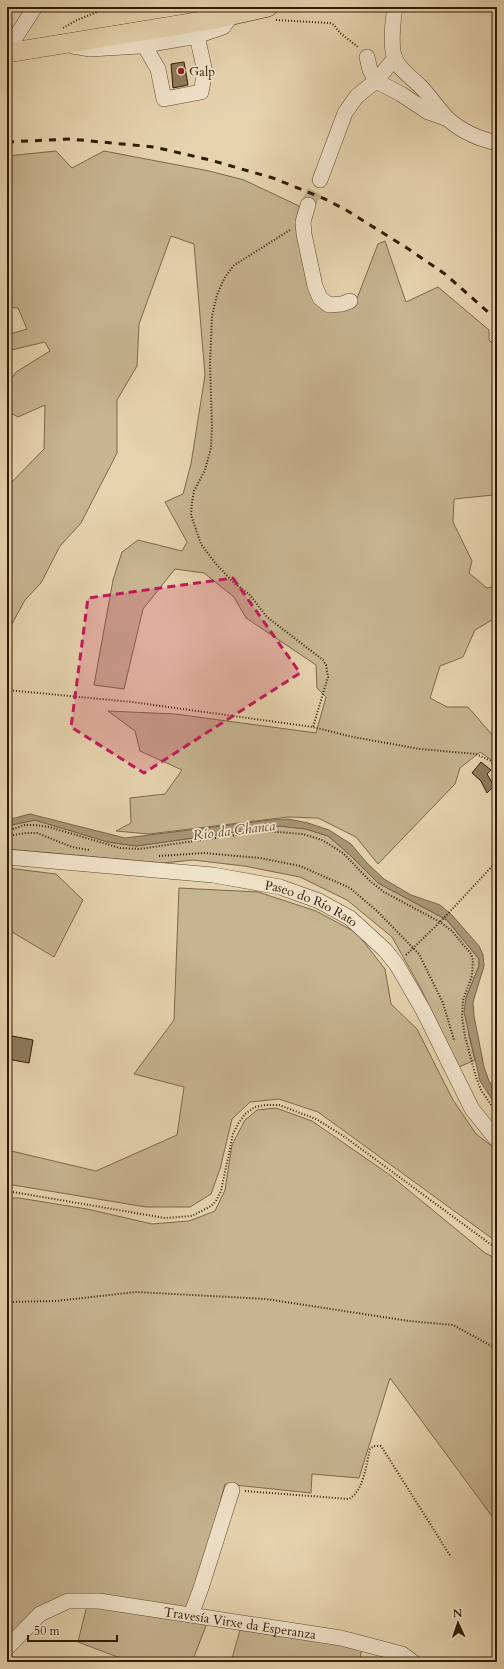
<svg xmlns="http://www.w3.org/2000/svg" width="504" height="1669" font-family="Cardo,serif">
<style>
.green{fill:#c7b491;stroke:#7b684a}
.water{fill:#a89474;stroke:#786447}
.building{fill:#8e7b5c;stroke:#2f1b03}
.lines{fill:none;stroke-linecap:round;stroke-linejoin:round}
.minor-tunnel{stroke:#c1ae8c;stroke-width:15;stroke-dasharray:15 8;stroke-linecap:butt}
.minor-casing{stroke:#5d492e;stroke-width:16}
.major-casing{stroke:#2f1b03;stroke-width:20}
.path{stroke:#2f1b03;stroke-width:2;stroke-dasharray:1 2;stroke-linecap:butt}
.minor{stroke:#efe2ca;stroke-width:15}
.major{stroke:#e6d3ae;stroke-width:19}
.rail{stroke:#2f1b03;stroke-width:3;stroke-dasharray:7 7;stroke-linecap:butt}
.marked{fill:#c2185b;fill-opacity:0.2;stroke:#c2185b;stroke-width:3;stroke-dasharray:8 5;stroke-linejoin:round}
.poi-dot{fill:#8f2418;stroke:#efe2ca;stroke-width:1.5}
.labels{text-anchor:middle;stroke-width:3.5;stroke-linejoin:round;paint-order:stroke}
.poi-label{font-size:13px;fill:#2f1b03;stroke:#efe2ca;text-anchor:start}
.street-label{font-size:13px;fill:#2f1b03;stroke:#efe2ca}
.water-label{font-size:14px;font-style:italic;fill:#59452b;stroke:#efe2ca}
</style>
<rect width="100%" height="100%" fill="#e6d3ae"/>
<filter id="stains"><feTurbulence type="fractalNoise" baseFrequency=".005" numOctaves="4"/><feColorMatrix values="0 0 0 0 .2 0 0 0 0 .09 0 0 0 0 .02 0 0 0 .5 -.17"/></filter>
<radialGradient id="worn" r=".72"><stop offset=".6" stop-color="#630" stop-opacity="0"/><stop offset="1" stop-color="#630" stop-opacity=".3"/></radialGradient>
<!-- green -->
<path class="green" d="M56,151l16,17 32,-17 105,20 35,9 55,26 9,74 12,25 36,-4 22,-57 7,-3 21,61 32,-15 51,43v10l8,8v145l-4,2 -39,4 -1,23 19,39 -3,12 18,15 10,-2v31l-22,13 -12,27 -23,9 -10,32 17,9h21l26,30 3,-1v28l-17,-12 -20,16 -5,16 -77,80 -22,-27 -38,-19 -30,-1 -139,17 -33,-3 15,-8 -1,-25 35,-4 17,-24 -42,-19 -5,-20 -27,-20 67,3 141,19 10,-36 -9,-9 -1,-23 -70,-47 -12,-21 -30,-24 -29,-4 -32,40 -19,80 -30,-4 19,-105 9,-28 16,-12 44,11 5,-9 -22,-40 18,-8 8,-30 14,-89 -11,-131 -23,-8 -32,88 -2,42 -20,34v53l-36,70 -21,23 -19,37 -16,17 -18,33v-146l37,-38 1,-44 -27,12 -11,-6v-26l9,-13 34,-21 -5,-9 -38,9v-16l20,-6 -9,-21 -11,-1v-151z
M35,820l73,22 28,4 143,-20 27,3 22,7 21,18 29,29 69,37 32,39v7l-13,32 3,38 6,24 -16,7 -39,-80 -28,-50 -45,-37 -47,-23 -56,-11 -51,-6 -30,3 -156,-14v-23z
M7,868l49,6 27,26 -29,57 -47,-28z
M179,888l79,4 58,19 41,22 28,36 6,35 26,25 36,71 23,34 21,16v92l-179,-130 -39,-13 -29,3 -18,17 -12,50 -9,25 -21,13h-44l-139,-23v-34l89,21 81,-36 7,-48 -50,-13 40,-54z
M276,1108l36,13 78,54 95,78 12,6v264l-107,-145 -31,100 -47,-4 -1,19 -86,-9 -18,69 -21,57 -107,-14 -72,42v-440h12l68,11 65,15 37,-3 26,-10 10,-21 7,-45 13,-25 12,-10z
M87,1605l120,18 -15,39h-61l-53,-20z
M240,1630l122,18 -3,14h-128z"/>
<!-- water -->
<path class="water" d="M30,814l95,24 145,-18 18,-1 20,4 21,7 22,14 15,18 18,17 27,16 29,10 11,9 28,32 4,9 1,11 -11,36 1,14 10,51 5,14 8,13v13l-17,-26 -16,-69 2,-14 13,-32v-7l-32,-39 -69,-37 -29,-29 -21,-18 -22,-7 -27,-3 -143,20 -28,-4 -73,-22 -28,6v-6z"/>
<!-- building -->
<path class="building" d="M184,62l4,23 -15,3 -2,-24z
M481,762l10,8 -4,4 7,12 -7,7 -6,-12 -9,-8z
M7,1035l26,5 -4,23 -22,-4z"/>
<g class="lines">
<!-- minor-tunnel -->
<path class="minor-tunnel" d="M308,205l12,-25"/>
<!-- minor casing -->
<g class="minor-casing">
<g id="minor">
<path d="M395,7c-2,13 -5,40 0,52 4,10 17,19 25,27 10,10 18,23 28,33 13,12 32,20 49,24"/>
<path d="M144,45l14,24 6,30 37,-7 4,-20 -8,-36"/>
<path d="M73,46l17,3 50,-3 57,-10 26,-9 9,-12"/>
<path d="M14,52l-1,-11 22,-34"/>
<path d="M367,57l3,13 6,11 19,-23"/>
<path d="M320,180l25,-67 12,-17 19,-15 25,13 27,18 20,7"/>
<path d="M308,205l-5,17 1,12 11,52 5,12 9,7 13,-1 8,-3"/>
<path id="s1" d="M7,857l206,18 67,12 39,14 31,17 35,32 12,15 26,45 49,99 25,31"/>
<path d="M191,1615l10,-27 31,-98"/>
<path id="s2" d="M7,1648l33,-34 28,-13h31l242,37 61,16 11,8"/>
</g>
</g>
<!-- major casing -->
<g class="major-casing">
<path id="major" d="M7,53l208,-34 53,-12"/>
</g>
<!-- path -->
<path class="path" d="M276,20l54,3 4,2 6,8 18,14
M63,28l14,-8 33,-13
M290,230l-57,36 -9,13 -7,16 -5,21 -2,48 2,62 -1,22 -6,22 -11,21 -2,11 -1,13 10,29 15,20 17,18 16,12 18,23 56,43 3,5 2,12 -15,50
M7,690l125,12 181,25 40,10 67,12 56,5 15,7 6,13
M7,831l18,-6h10l14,2 71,21 19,1 125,-18 39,3 19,6 21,13 27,28 14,11 56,30 12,9 19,23 2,6 -1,16 -9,24 -1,17 3,20 11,40 5,13 16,23
M7,836l19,-3h11l35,14 17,3
M159,856l45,-3 56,5 40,8 50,22 27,23 42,43 24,49 11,37
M406,955l37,-36 54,-58
M7,1191l158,27 27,-2 19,-10 5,-5 5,-10 12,-57 5,-10 7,-10 10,-7 10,-2h14l37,14 29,18 152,112
M7,1302l49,-1 80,-9 130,7 143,22 44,4 44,24
M245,1491l104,8c15,-9 17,-34 21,-50l4,-3h7l70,111"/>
<!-- minor -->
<use href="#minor" class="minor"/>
<!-- major -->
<use href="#major" class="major"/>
<!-- rail -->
<path class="rail" d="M7,142l63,-3 84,8 56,13 63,18 52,21 21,11 61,38 38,26 52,46"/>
</g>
<!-- marked area -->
<path class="marked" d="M233,578l67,95 -156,100 -73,-46 17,-129z"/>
<!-- markers -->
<circle class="poi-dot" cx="181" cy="71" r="4"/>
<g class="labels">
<!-- poi labels -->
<g class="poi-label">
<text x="189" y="76">Galp</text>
</g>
<!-- street labels -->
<g class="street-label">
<text dy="5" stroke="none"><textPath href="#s1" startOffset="310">Paseo do Río Rato</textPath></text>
<text dy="5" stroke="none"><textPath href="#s2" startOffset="252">Travesía Virxe da Esperanza</textPath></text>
</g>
<!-- water labels -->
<g class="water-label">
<text transform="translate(234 830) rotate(-7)" y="5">Río da Chanca</text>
</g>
</g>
<!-- margin -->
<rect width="504" height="1669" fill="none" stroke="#e6d3ae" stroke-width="24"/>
<rect x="8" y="8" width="488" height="1653" fill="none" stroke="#2f1b03" stroke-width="2"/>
<rect x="12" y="12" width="480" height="1645" fill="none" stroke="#2f1b03"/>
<!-- north arrow -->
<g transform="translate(458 1623) rotate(357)" stroke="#efe2ca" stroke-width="3" paint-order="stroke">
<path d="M0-3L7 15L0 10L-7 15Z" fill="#2f1b03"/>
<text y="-6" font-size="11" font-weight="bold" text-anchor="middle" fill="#2f1b03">N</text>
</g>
<!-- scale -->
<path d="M28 1635v6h89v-6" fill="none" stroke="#2f1b03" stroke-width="2"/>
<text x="34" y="1635" font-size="12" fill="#2f1b03" stroke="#efe2ca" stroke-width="3" paint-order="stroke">50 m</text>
<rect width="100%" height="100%" filter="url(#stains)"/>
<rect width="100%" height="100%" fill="url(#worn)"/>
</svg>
